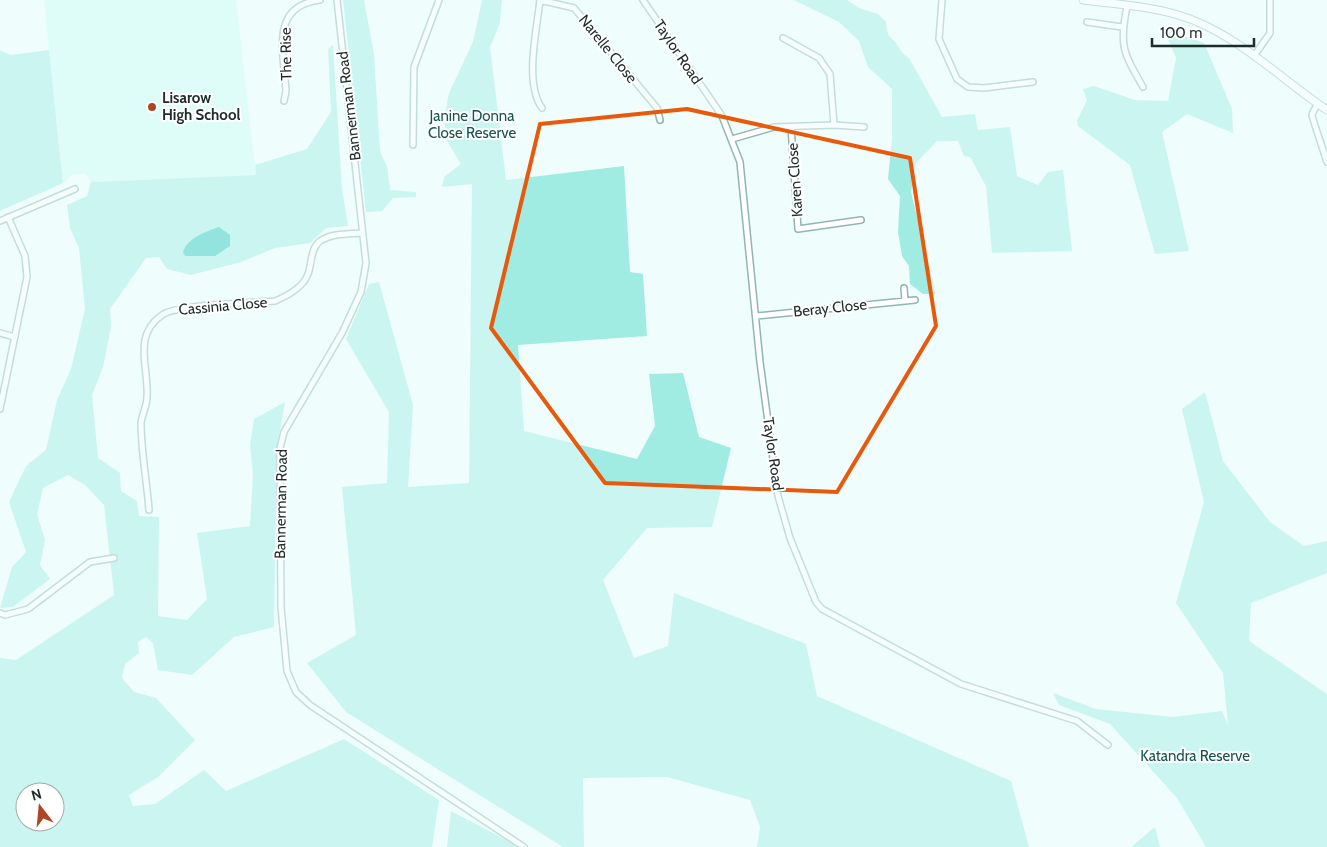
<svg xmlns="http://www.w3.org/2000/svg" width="1327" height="847" font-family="Cabin,sans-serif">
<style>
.built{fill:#cbfaf4}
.green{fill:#a0ece3;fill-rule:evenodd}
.water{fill:#25c6ba}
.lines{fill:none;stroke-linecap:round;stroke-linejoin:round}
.minor-casing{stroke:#92b6b1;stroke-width:8}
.tertiary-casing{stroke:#92b6b1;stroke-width:9}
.minor{stroke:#fff;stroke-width:5}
.tertiary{stroke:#fff;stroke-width:7}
.marked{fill:none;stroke:#e8590c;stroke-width:4;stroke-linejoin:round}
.poi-dot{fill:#ad4526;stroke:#fff;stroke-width:2}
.labels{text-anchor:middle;stroke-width:4;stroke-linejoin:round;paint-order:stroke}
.street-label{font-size:15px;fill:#1e2c2a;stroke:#fff}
.poi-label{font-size:15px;font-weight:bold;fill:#1e2c2a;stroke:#fff;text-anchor:start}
.park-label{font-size:15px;fill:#16544f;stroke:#fff}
</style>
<rect width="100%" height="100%" fill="#effefc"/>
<!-- built -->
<path class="built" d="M44,0h192l20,175 -165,7 -5,-8h-12l-11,9z"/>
<!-- green -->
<path class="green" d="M343,0h21l10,54 6,98 7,14 3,24 26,2v5l-23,1 -11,13 -16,1z
M482,0h20l-2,23 -10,24 16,133 118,-14 6,106 13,2 4,62 -129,9 6,86 113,28 18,-33 -6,-52 34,-1 16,64 32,11 -19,79 -65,1 -44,52 31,78 34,-12 6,-53 132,51 11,52 194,85 18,66h-272l3,-20 -10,-27 -83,-23 -84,1 1,69h-21l-217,-135 -39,-49 49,-28 -14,-148 45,-4 2,-71 -43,-73 23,-55 10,-2 34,123 -5,82 61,-4 3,-299 -30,3 2,-10 17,-13 -14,-23 -3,-21 5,-27 24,-51z
M794,0h53l12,8 19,6 8,8c1,17 5,13 12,24 4,6 4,8 11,12l33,59 33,-3 3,16 32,-3 7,49 21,9 10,-13 15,-2 9,81 -80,2 -6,-67 -16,-29 -6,-1 -6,-15h-21l-21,22 -5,29 25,102h-13l-13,-10 -1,-18 -7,-10 -4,-24 2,-36 -12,-17 4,-40v-50l-24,-22 -9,-26 -20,-19z
M1163,28l41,15 28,66 1,24 -46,-19 -25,18 27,119 -34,3 -25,-89 -52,-39 -1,-5 10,-21 -4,-11 11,-3 41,14 33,1 8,-43z
M333,45l9,144 6,37 -22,2 -16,15 -35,5 -34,14 -50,13 -24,-6 -8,-12 -13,1 -36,51 1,18 -8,40 -11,28 6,63 22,15 1,18 16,10 2,15 20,1 -1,99 29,4 20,-21 -10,-66 53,-7 3,-52 -3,-29 4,-26 31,-17 -8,45 -3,180 -40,10 -42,38 -34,-5 -5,-27 -7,-6 -8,5 1,11 -14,11 -3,14 12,14 22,6 39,42 -37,37 -29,18 4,11 22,-2 49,-34 22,21 118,-52 95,61 -7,47h-432v-189l16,2 98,-65 -10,-90 -19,-20 -17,-10 -25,13 -6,26 8,26 -5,25 10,14 -37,28 -13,1 12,-41 14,-15 -17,-50 17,-36 20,-16 11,-50 14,-31 14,-60 -6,-61 -9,-20 -3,-23 20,-9 4,-14 165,-7 -1,-10 52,-16 24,-37 -3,-63zM25,792h30v30h-30z
M0,50l11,5 38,-5 14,133 -63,28z
M1205,392l18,69 47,61 34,24 23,-5v32l-76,30 -2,38 78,53v153h-121l-29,-49 -67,-74 -51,-19 -6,-12 43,16 77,8 49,-6 6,14 -5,-52 -47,-70 28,-101 -22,-93z
M451,811l69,36h-73z
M1155,827l5,20h-29z"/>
<!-- water -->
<path class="water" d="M219,227l11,8v11l-15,10h-30l-2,-4c4,-14 24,-21 36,-25z"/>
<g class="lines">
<!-- minor casing -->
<g class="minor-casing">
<path id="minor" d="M337,0l29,263 -5,29 -19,41 -58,99 -4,16 1,159 6,64 9,21 14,13 214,142
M540,0l34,8 83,100 3,12
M540,0c-3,29 -16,83 2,108
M643,0l79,116 18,46 20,200 18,134 12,42 26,64 6,7 139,75 116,37 31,24
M942,0l-3,39 18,40 11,8 16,1 49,-6
M1127,6c-8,40 -4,46 16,81
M1087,22l35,5
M783,38l36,20 11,16 4,51
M1254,56l16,-23v-33
M284,101l2,-10c-2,-38 -17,-85 34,-91
M1318,104c-2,3 -5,7 -6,11 0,3 13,40 15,47
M791,127l7,102 63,-9
M732,139l42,-12 60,-2 30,2
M413,145l1,-78 25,-67
M0,221l75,-32
M904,288l1,13
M756,316l159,-16
M0,333l15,4
M0,409l27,-132 -2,-21 -17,-39
M149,510c-2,-28 -8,-59 -8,-87 1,-9 6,-17 6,-26 2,-30 -15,-61 15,-82 16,-11 90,-12 113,-14 12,-5 28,-13 33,-27 4,-10 2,-25 12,-33 12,-8 28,-7 42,-8
M0,613l5,2 23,-6 62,-47 24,-4"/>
</g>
<!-- tertiary casing -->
<g class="tertiary-casing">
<path id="tertiary" d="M1083,0c32,4 65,6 95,15 56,16 101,63 149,95"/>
</g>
<!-- minor -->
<use href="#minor" class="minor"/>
<!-- tertiary -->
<use href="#tertiary" class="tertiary"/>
</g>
<!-- marked area -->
<path d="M0 0H1327V847H0ZM687,109l223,49 26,168 -99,166 -232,-9 -114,-155 49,-204z" fill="#effefc" fill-opacity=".55" fill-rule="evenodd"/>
<path class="marked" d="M687,109l223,49 26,168 -99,166 -232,-9 -114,-155 49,-204z"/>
<!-- markers -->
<circle class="poi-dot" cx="152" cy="107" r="5"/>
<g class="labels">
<!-- street labels -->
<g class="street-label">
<text transform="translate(608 49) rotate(51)" y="5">Narelle Close</text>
<text transform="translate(678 52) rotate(56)" y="5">Taylor Road</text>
<text transform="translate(286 54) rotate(-91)" y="5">The Rise</text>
<text transform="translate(349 106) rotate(-97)" y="5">Bannerman Road</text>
<text transform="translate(795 180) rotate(-94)" y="5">Karen Close</text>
<text transform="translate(223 306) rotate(-5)" y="5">Cassinia Close</text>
<text transform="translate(830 308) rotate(-6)" y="5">Beray Close</text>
<text transform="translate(773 454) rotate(82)" y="5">Taylor Road</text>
<text transform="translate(281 504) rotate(-89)" y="5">Bannerman Road</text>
</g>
<!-- poi labels -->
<g class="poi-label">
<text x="162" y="103">Lisarow<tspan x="162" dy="17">High School</tspan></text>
</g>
<!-- park labels -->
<g class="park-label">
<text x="472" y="121">Janine Donna<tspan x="472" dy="17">Close Reserve</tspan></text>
<text x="1195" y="761">Katandra Reserve</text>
</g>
</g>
<!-- north arrow -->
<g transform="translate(40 807) rotate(344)"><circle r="24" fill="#ffffff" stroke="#a5abaa"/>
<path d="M0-4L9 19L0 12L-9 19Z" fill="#ad4526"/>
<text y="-8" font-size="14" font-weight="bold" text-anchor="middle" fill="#1e2c2a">N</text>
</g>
<!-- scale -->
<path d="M1152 38v8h102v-8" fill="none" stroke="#1e2c2a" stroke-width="2.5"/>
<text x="1160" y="38" font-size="15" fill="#1e2c2a" stroke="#ffffff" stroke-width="4" paint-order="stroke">100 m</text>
</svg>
